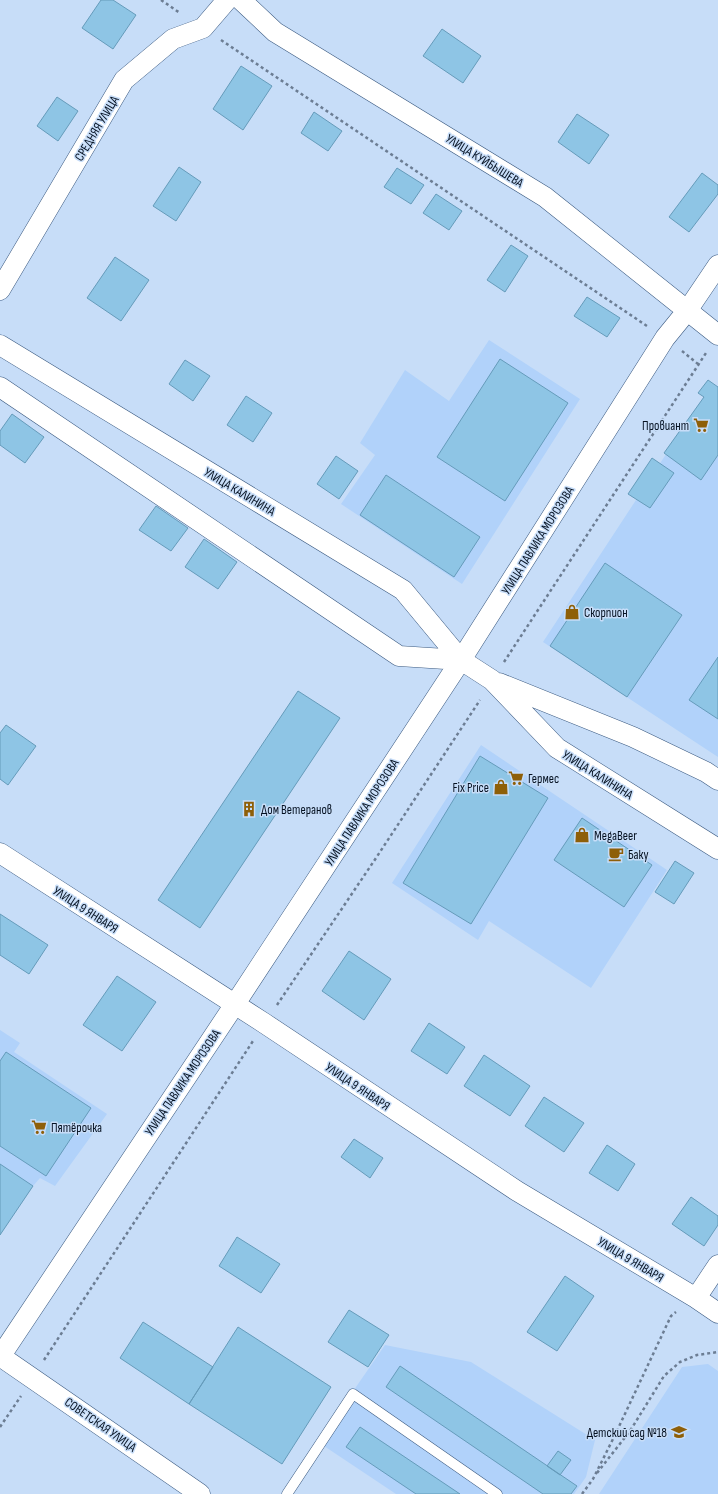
<svg xmlns="http://www.w3.org/2000/svg" width="718" height="1494" font-family="'Sofia Sans Condensed',sans-serif">
<style>
.built{fill:#b1d2fa}
.building{fill:#8ec5e5;stroke:#659bba}
.lines{fill:none;stroke-linecap:round;stroke-linejoin:round}
.service-casing{stroke:#3b5a81;stroke-width:11}
.minor-casing{stroke:#3b5a81;stroke-width:21}
.path{stroke:#6c7d93;stroke-width:2.5;stroke-dasharray:3 3;stroke-linecap:butt}
.service{stroke:#fff;stroke-width:10}
.minor{stroke:#fff;stroke-width:20}
.labels{text-anchor:middle;stroke-width:3;stroke-linejoin:round;paint-order:stroke}
.street-label{font-size:13px;fill:#051121;stroke:#c7ddf8}
.poi-label{font-size:13px;fill:#051121;stroke:#c7ddf8;text-anchor:start}
</style>
<rect width="100%" height="100%" fill="#c7ddf8"/>
<!-- built -->
<path class="built" d="M489,340l91,59 -118,185 -121,-80 34,-49 -15,-12 45,-73 44,31z
M712,384l6,4v369l-175,-115z
M481,745l186,125 -76,118 -102,-67 -11,19 -86,-57z
M0,1030l20,13 -6,9 93,62 -52,72 -15,-8 -7,8 -33,49z
M385,1345l86,17 124,78 -9,37 -12,17h-178l-78,-52z
M708,1364l10,7v123h-119l83,-127z"/>
<!-- building -->
<path class="building" d="M101,0h12l23,15 -23,34 -31,-21z
M442,29l39,27 -18,27 -40,-27z
M241,66l31,20 -29,44 -30,-21z
M57,97l21,14 -20,30 -21,-15z
M314,112l28,19 -14,20 -27,-18z
M577,114l32,21 -20,29 -31,-22z
M179,167l22,15 -25,39 -23,-15z
M397,168l27,17 -13,19 -27,-17z
M702,173l16,12v9l-29,38 -20,-15z
M436,194l26,17 -13,19 -26,-17z
M511,245l17,11 -23,36 -18,-12z
M115,257l34,23 -28,41 -34,-23z
M587,297l33,21 -13,19 -33,-21z
M500,359l68,44 -63,98 -68,-44z
M185,360l25,16 -17,25 -24,-17z
M708,380l10,7v68l-17,25 -37,-27 40,-56 -6,-4z
M246,396l26,17 -19,29 -26,-17z
M12,414l32,23 -19,26 -25,-18v-14z
M336,456l22,15 -19,28 -22,-15z
M652,458l22,15 -24,35 -22,-14z
M386,475l94,62 -26,40 -94,-62z
M156,506l32,22 -17,23 -32,-21z
M204,539l33,23 -19,27 -33,-22z
M605,563l77,52 -55,82 -77,-51z
M718,657v62l-29,-19z
M298,691l42,27 -140,210 -42,-28z
M6,725l30,21 -28,39 -8,-6v-46z
M480,756l68,42 -77,126 -68,-41z
M582,818l70,47 -28,42 -70,-47z
M675,861l19,12 -20,31 -19,-12z
M0,914l48,31 -19,29 -29,-19z
M349,951l42,28 -27,41 -42,-29z
M117,976l39,26 -34,49 -39,-26z
M429,1023l36,24 -18,27 -36,-23z
M6,1052l85,56 -45,68 -46,-30v-85z
M484,1055l46,31 -20,30 -46,-30z
M544,1097l40,26 -20,29 -39,-26z
M354,1139l29,19 -13,20 -29,-21z
M607,1145l28,19 -17,27 -29,-18z
M0,1164l33,22 -33,49z
M691,1197l27,19v9l-14,21 -32,-22z
M237,1237l43,27 -19,29 -42,-27z
M565,1276l29,20 -37,55 -30,-19z
M349,1310l40,25 -21,32 -40,-25z
M143,1322l70,45 -24,37 -69,-46z
M238,1327l93,60 -49,77 -93,-60z
M400,1366l177,120 -6,8h-28l-157,-107z
M360,1427l100,67h-44l-70,-47z
M558,1451l13,9 -11,15 -13,-9z"/>
<g class="lines">
<!-- service casing -->
<g class="service-casing">
<path id="service" d="M287,1494l66,-100 144,100"/>
</g>
<!-- minor casing -->
<g class="minor-casing">
<path id="minor" d="M241,0l34,32 270,165 173,138
M0,290l124,-210 49,-41 30,-11 24,-28
M0,345l403,245 58,70
M0,387l399,269 62,4 31,20 65,68 161,101
M499,683l134,54 73,35 12,8
M0,853l264,170 253,168 179,107 22,15
M696,1298l22,-33
M0,1356l200,138
M0,1357l235,-353 226,-344 204,-322 22,-27 31,-46"/>
</g>
<!-- path -->
<path class="path" d="M161,0l19,13
M221,40l426,286
M682,351l16,13
M504,662l202,-309
M277,1005l99,-147 104,-158
M44,1360l209,-319
M0,1427l21,-31
M597,1473l33,-42 34,-55 16,-14 17,-7 21,-3
M582,1494l11,-15 22,-44 56,-119 5,-4"/>
<!-- service -->
<use href="#service" class="service"/>
<!-- minor -->
<use href="#minor" class="minor"/>
</g>
<!-- icons -->
<defs>
<g id="supermarket-bare" transform="scale(1.2)"><path d="M-6-5.5h2.5l.6 2H6L4.5 2H-2.5L-4.4-4H-6ZM-1.5 3.2a1.3 1.3 0 1 0 .1 0ZM3 3.2a1.3 1.3 0 1 0 .1 0Z" fill="#8e5f08" stroke="#c7ddf8" stroke-width="2.5" paint-order="stroke"/></g>
<g id="shop-bare" transform="scale(1.2)"><path d="M-5-2.5h2.3a2.7 3.5 0 0 1 5.4 0H5L5.5 6h-11ZM-1.5-2.5h3a1.5 2.3 0 0 0-3 0Z" fill="#8e5f08" stroke="#c7ddf8" stroke-width="2.5" paint-order="stroke"/></g>
<g id="building-bare" transform="scale(1.2)"><path d="M-4-6H4V6H1V3H-1V6H-4ZM-2.5-4.3h1.7v1.8h-1.7ZM.8-4.3h1.7v1.8H.8ZM-2.5-1h1.7V.8h-1.7ZM.8-1h1.7V.8H.8Z" fill="#8e5f08" stroke="#c7ddf8" stroke-width="2.5" paint-order="stroke"/></g>
<g id="cafe-bare" transform="scale(1.2)"><path d="M-5.5-4.5H6V0H3Q3 3.5 0 3.5H-2.5Q-5.5 3.5-5.5 0ZM3-3.2v2h1.7v-2ZM-6 4.5H4V6H-6Z" fill="#8e5f08" stroke="#c7ddf8" stroke-width="2.5" paint-order="stroke"/></g>
<g id="school-bare" transform="scale(1.2)"><path d="M0-5L7-2L0 1L-7-2ZM-4 1L0 2.5L4 1V4Q0 6-4 4Z" fill="#8e5f08" stroke="#c7ddf8" stroke-width="2.5" paint-order="stroke"/></g>
</defs>
<g fill-rule="evenodd">
<use href="#supermarket-bare" x="701" y="425"/>
<use href="#shop-bare" x="572" y="612"/>
<use href="#supermarket-bare" x="516" y="778"/>
<use href="#shop-bare" x="501" y="787"/>
<use href="#building-bare" x="249" y="809"/>
<use href="#shop-bare" x="582" y="835"/>
<use href="#cafe-bare" x="616" y="854"/>
<use href="#supermarket-bare" x="39" y="1127"/>
<use href="#school-bare" x="679" y="1432"/>
</g>
<g class="labels">
<!-- street labels -->
<g class="street-label">
<text transform="translate(96 128) rotate(-59)" y="5">СРЕДНЯЯ УЛИЦА</text>
<text transform="translate(485 160) rotate(32)" y="5">УЛИЦА КУЙБЫШЕВА</text>
<text transform="translate(240 491) rotate(31)" y="5">УЛИЦА КАЛИНИНА</text>
<text transform="translate(537 540) rotate(-58)" y="5">УЛИЦА ПАВЛИКА МОРОЗОВА</text>
<text transform="translate(598 774) rotate(32)" y="5">УЛИЦА КАЛИНИНА</text>
<text transform="translate(361 812) rotate(-57)" y="5">УЛИЦА ПАВЛИКА МОРОЗОВА</text>
<text transform="translate(86 909) rotate(33)" y="5">УЛИЦА 9 ЯНВАРЯ</text>
<text transform="translate(182 1082) rotate(-56)" y="5">УЛИЦА ПАВЛИКА МОРОЗОВА</text>
<text transform="translate(358 1086) rotate(34)" y="5">УЛИЦА 9 ЯНВАРЯ</text>
<text transform="translate(631 1259) rotate(31)" y="5">УЛИЦА 9 ЯНВАРЯ</text>
<text transform="translate(101 1424) rotate(35)" y="5">СОВЕТСКАЯ УЛИЦА</text>
</g>
<!-- poi labels -->
<g class="poi-label">
<text x="689" y="430" text-anchor="end">Провиант</text>
<text x="584" y="617">Скорпион</text>
<text x="528" y="783">Гермес</text>
<text x="489" y="792" text-anchor="end">Fix Price</text>
<text x="261" y="814">Дом Ветеранов</text>
<text x="594" y="840">MegaBeer</text>
<text x="628" y="859">Баку</text>
<text x="51" y="1132">Пятёрочка</text>
<text x="667" y="1437" text-anchor="end">Детский сад №18</text>
</g>
</g>
</svg>
